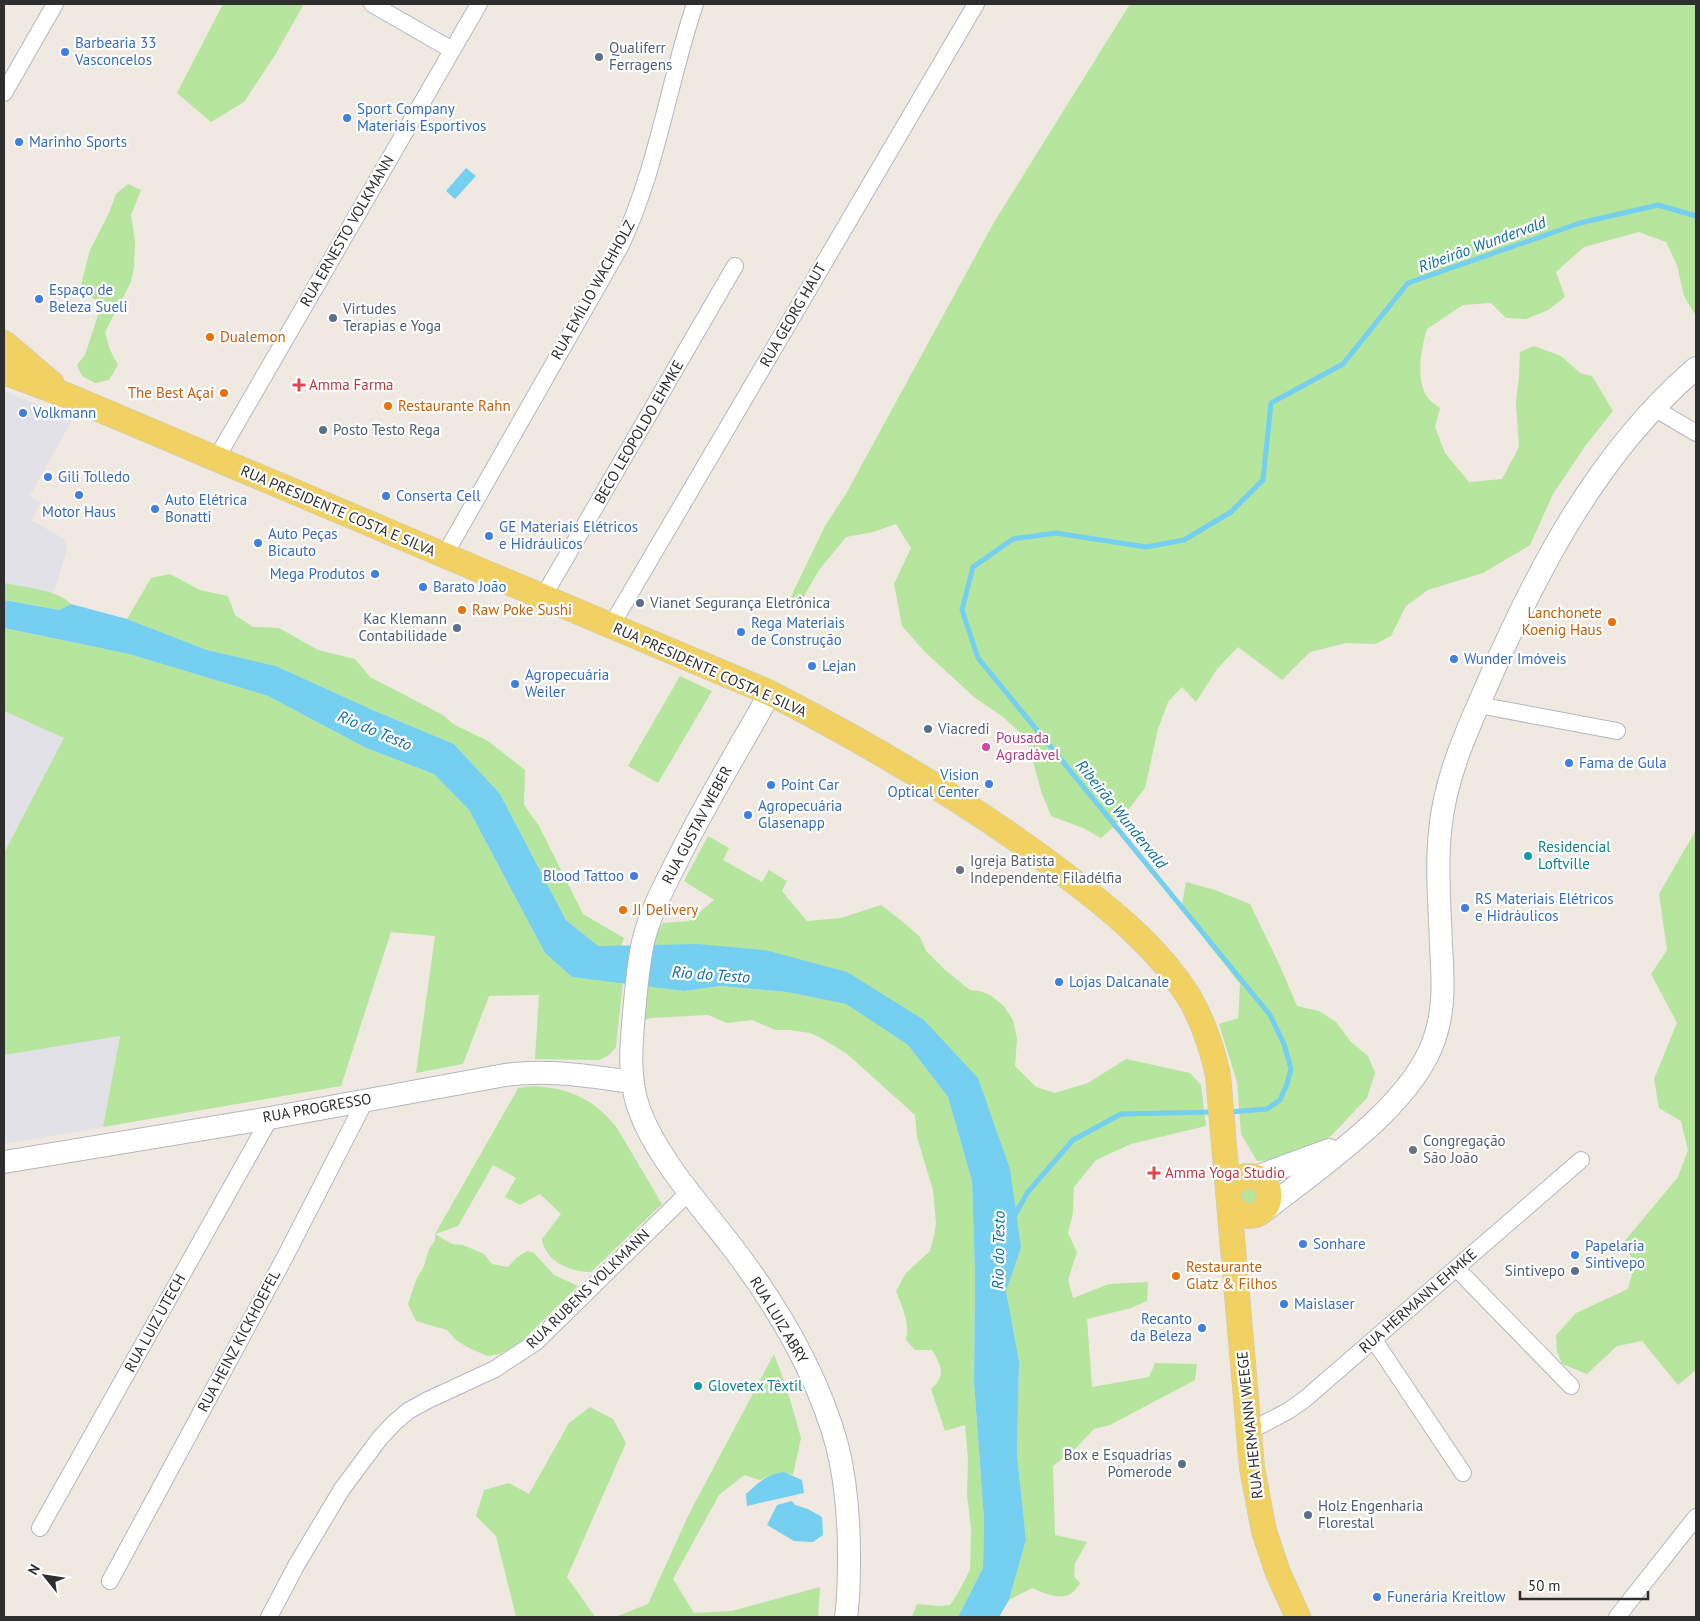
<svg xmlns="http://www.w3.org/2000/svg" width="1700" height="1621" font-family="'PT Sans',sans-serif">
<style>
.industrial{fill:#e3e1e8}
.green{fill:#b6e59e}
.water{fill:#75cff0}
.lines{fill:none;stroke-linecap:round;stroke-linejoin:round}
.stream{stroke:#75cff0;stroke-width:5}
.street-casing{stroke:#b4b7c1;stroke-width:18}
.secondary-casing{stroke:#b4b7c1;stroke-width:24}
.primary-casing{stroke:#c9c9c9;stroke-width:26}
.street{stroke:#fff;stroke-width:16}
.secondary{stroke:#fff;stroke-width:22}
.primary{stroke:#f2d163;stroke-width:25}
.shop-dot{fill:#3f7fe0;stroke:#fff;stroke-width:2}
.service-dot{fill:#5c6f8a;stroke:#fff;stroke-width:2}
.food-dot{fill:#e8710a;stroke:#fff;stroke-width:2}
.health-dot{fill:#e0444e;stroke:#fff;stroke-width:2}
.hotel-dot{fill:#d1479c;stroke:#fff;stroke-width:2}
.culture-dot{fill:#0f9aa8;stroke:#fff;stroke-width:2}
.worship-dot{fill:#6b7280;stroke:#fff;stroke-width:2}
.labels{text-anchor:middle;stroke-width:4.5;stroke-linejoin:round;paint-order:stroke}
.shop-label{font-size:15px;fill:#366cbe;stroke:#fff;text-anchor:start}
.service-label{font-size:15px;fill:#4e5e75;stroke:#fff;text-anchor:start}
.street-label{font-size:15px;fill:#2e2e2e;stroke:#fff}
.food-label{font-size:15px;fill:#c56008;stroke:#fff;text-anchor:start}
.health-label{font-size:15px;fill:#be3a42;stroke:#fff;text-anchor:start}
.hotel-label{font-size:15px;fill:#b23c85;stroke:#fff;text-anchor:start}
.culture-label{font-size:15px;fill:#0d838f;stroke:#fff;text-anchor:start}
.worship-label{font-size:15px;fill:#5b616d;stroke:#fff;text-anchor:start}
.water-label{font-size:16px;font-style:italic;fill:#0d6fa3;stroke:#fff}
</style>
<rect width="100%" height="100%" fill="#efe9e1"/>
<!-- industrial -->
<path class="industrial" d="M4,391l69,27 -43,78 11,6 -10,18 33,19 3,10 -13,44 -48,-10 -2,4z
M4,711l61,27 -61,115z
M120,1035l-17,92 -99,17v-89z"/>
<!-- green -->
<path class="green" d="M223,4h81l-29,51 -31,47 -33,20 -34,-29z
M1130,4h566v312l-12,-20 -7,-31 -11,-23 -27,-10 -55,15 -28,25 9,25 -17,13 -22,9 -20,-1 -15,-15 -28,2 -36,24c-6,20 -12,51 1,69 3,4 8,7 12,10l-5,19 10,26 24,29 33,-3 17,-32 -3,-44 3,-27 1,-24 14,-6 27,10 19,17 12,3 21,35 -27,34 -33,49 -23,51 -47,28 -55,17 -22,16 -15,30 -16,8 -29,-1 -36,9 -28,28 -44,-33 -21,22 -21,33 -14,-15 -14,15 -10,27 -13,59 -26,34 -18,16 -18,-10 -32,-12 -10,-25 -14,-52 -24,-22 -29,-20 -49,-45 -23,-26 -8,-42 17,-36 -15,-24 -23,8 -27,5 -27,33 -20,35 -14,4 40,-83 22,-34 146,-268z
M128,184l13,6 -10,25 4,26 -1,26 -3,15 -26,50 5,18 8,15 -9,15 -14,3 -13,-7 -5,-11 8,-10 17,-52 -16,-8 -5,-10 9,-35 19,-37 7,-19z
M170,574l30,16 28,6 7,19 18,12 26,1 39,22 37,9 15,18 73,38 10,9 35,17 37,29 -1,35 15,21 44,88 41,24 -3,8 -23,1 -32,-27 -66,-126 -46,-50 -79,-33 -99,-45 -69,-16 -80,-31 24,-41z
M6,583c20,5 50,6 65,21l-10,6 -57,-10v-13z
M4,628l125,26 139,42 98,52 68,26 35,36 76,143 27,24 51,5 -7,65 -7,8 -10,5 -64,-1 4,-64 -50,1 -26,68 -47,9 19,-137 -44,-4 -50,154 -238,41 17,-91 -116,19v-202l60,-115 -60,-27z
M680,676l32,15 -54,92 -30,-17z
M1696,830v540l-18,15 -36,-44 -25,5 -30,28 -25,-10 -5,-13 -1,-16 20,-22 52,-24 7,-26 -12,-20 55,-66 10,-27 -7,-29 -22,-13 -5,-29 23,-56 -26,-49 16,-24 -8,-56z
M708,836l21,12 -6,12 39,22 7,-12 18,11 -5,10 25,30 34,-3 40,-13 21,16 18,16 6,14 19,19 25,20 10,1 10,4 13,10 10,15 4,19 -2,27 21,21 19,6 33,-10 38,-24 64,14 11,12 5,41 -75,18 -35,16 -22,27 -1,26 -5,20 9,19 -9,28 5,18 36,-14 39,-2 -1,19 -16,7 -44,11 5,68 57,-10 6,-14 42,1 -2,16 -85,45 -16,4 -18,19 -23,18 2,69 32,7 -12,21 -1,13 6,7c-2,3 -5,8 -8,10 -11,8 -29,0 -40,-5l-23,12 17,-60 -9,-85 2,-94 -13,-70 15,-43 -97,-228 -275,-75 14,-22 26,-2 25,-21 -30,-19z
M1186,882l29,8 35,14 30,62 17,40 22,5 17,11 14,19 18,15 7,17 -8,25 -36,38 -26,16 -19,8 -29,1 -16,-27 -4,-52 -18,-58 19,-6 2,-34 -31,-39 -27,-41z
M644,985l41,6 35,-5 67,6 59,12 62,41 40,52 24,84 3,94 -1,107 10,138 -1,48 -25,49h-46l5,-13 23,2 10,-1 8,-12 12,-23 1,-41 -4,-35 1,-34 -3,-35 -20,6 -14,-42c16,-14 10,-23 1,-39h-17l-9,-10c4,-18 -4,-33 -10,-49l10,-18 24,-22 4,-15 2,-13 -3,-33 -16,-53 -2,-22 -69,-62 -27,-16 -9,-4 -20,-3h-15l-23,-10 -25,3 -19,-8 -58,3 -7,3z
M533,1086c37,2 61,13 84,42l45,76 -71,68c-20,0 -46,-10 -49,-33l19,-25 -21,-20 -20,11 -15,-8 11,-19 -23,-13 -35,61 -23,8 17,10 11,1 21,9 8,10 16,3 8,-9 11,-7 7,2 20,22 24,11 -58,57 -20,11 -13,2 -20,-9 -11,-7 -9,-10 -31,-9 -8,-17 8,-24 8,-14 5,-17 6,-8v-7l81,-142 2,-4z
M1246,1186l8,2 4,7 -3,8 -7,4 -7,-3 -2,-14z
M774,1354l14,38 13,46 -8,37c-13,-4 -20,-1 -33,5l-16,-5 -25,20 -46,84 21,34 38,-2 88,-24 -2,30h-203l33,-13 41,-90z
M590,1407l23,12 13,24 -59,134 28,40h-79l-20,-81 -20,-20 8,-26 25,-7 20,11 40,-71z"/>
<!-- water -->
<path class="water" d="M466,168l10,8 -21,23 -9,-8z
M4,600l56,10 11,-6 56,15 80,31 69,16 99,45 79,33 46,50 66,126 32,26 100,-2 67,6 82,22 77,48 54,58 32,91 11,79 -15,43 13,70 -2,94 9,85 -17,60 -10,17h-41l25,-49 1,-48 -10,-138 1,-107 -3,-94 -24,-84 -40,-52 -62,-41 -59,-12 -67,-6 -35,5 -113,-14 -27,-24 -76,-143 -35,-36 -68,-26 -98,-52 -139,-42 -125,-26z
M784,1472l18,8 2,13 -57,13 -1,-12c12,-11 21,-20 38,-22z
M792,1501l3,4 13,4 14,8 1,18 -10,7 -19,-1 -27,-16 10,-20z"/>
<g class="lines">
<!-- stream -->
<path class="stream" d="M1229,1112l38,-3 13,-9 7,-16 4,-15 -7,-25 -14,-29 -292,-357 -16,-48 11,-43 40,-28 43,-6 90,14 38,-7 47,-28 32,-32 8,-77 72,-39 65,-81 172,-60 78,-18 38,11
M1014,1217l13,-24 46,-53 48,-26 94,-2"/>
<!-- street casing -->
<g class="street-casing">
<path id="street" d="M372,4l80,46
M4,93l51,-89
M1654,408l42,25
M216,459l263,-455
M444,556l176,-309c37,-77 48,-163 75,-243
M543,597l192,-331
M611,626l365,-622
M1478,705l139,26
M1456,1268l115,118
M1374,1340l89,133
M1248,1432l40,-21 17,-12 276,-239
M40,1528l230,-410
M110,1581l176,-326 80,-156
M269,1617l28,-53 45,-75 38,-51 14,-15 14,-12 20,-11 67,-31 41,-27 153,-150
M1617,1617l79,-100"/>
</g>
<!-- secondary casing -->
<g class="secondary-casing">
<path id="secondary" d="M770,693c-29,52 -60,103 -87,156 -15,30 -32,60 -40,93 -5,24 -7,48 -9,71 -3,32 -6,65 5,96 18,50 62,97 94,139 45,59 84,125 104,197 9,36 12,74 12,111 0,20 0,41 -3,61
M4,1162l266,-44 235,-43c44,-6 83,1 127,7
M1256,1177l73,-27
M1264,1211c53,-42 148,-105 170,-171 11,-30 9,-62 7,-94 -1,-38 -5,-76 -1,-114 4,-51 26,-100 47,-147 50,-116 112,-234 209,-317"/>
</g>
<!-- primary casing -->
<g class="primary-casing">
<path id="primary" d="M4,343l48,41
M4,372l64,24 702,297c101,52 200,110 290,178 48,36 97,75 129,126 14,24 23,51 29,78l34,393 12,63 14,42 20,44
M1229 1196a20 20 0 1 1 40 0a20 20 0 1 1-40 0Z"/>
</g>
<!-- street -->
<use href="#street" class="street"/>
<!-- secondary -->
<use href="#secondary" class="secondary"/>
<!-- primary -->
<use href="#primary" class="primary"/>
</g>
<!-- markers -->
<g class="shop-dot">
<circle cx="65" cy="52" r="5"/>
<circle cx="347" cy="118" r="5"/>
<circle cx="19" cy="142" r="5"/>
<circle cx="39" cy="299" r="5"/>
<circle cx="23" cy="413" r="5"/>
<circle cx="48" cy="477" r="5"/>
<circle cx="79" cy="495" r="5"/>
<circle cx="386" cy="496" r="5"/>
<circle cx="155" cy="509" r="5"/>
<circle cx="489" cy="536" r="5"/>
<circle cx="258" cy="543" r="5"/>
<circle cx="375" cy="574" r="5"/>
<circle cx="423" cy="587" r="5"/>
<circle cx="741" cy="632" r="5"/>
<circle cx="1454" cy="659" r="5"/>
<circle cx="812" cy="666" r="5"/>
<circle cx="515" cy="684" r="5"/>
<circle cx="1569" cy="763" r="5"/>
<circle cx="989" cy="784" r="5"/>
<circle cx="771" cy="785" r="5"/>
<circle cx="748" cy="815" r="5"/>
<circle cx="634" cy="876" r="5"/>
<circle cx="1465" cy="908" r="5"/>
<circle cx="1059" cy="982" r="5"/>
<circle cx="1303" cy="1244" r="5"/>
<circle cx="1575" cy="1255" r="5"/>
<circle cx="1284" cy="1304" r="5"/>
<circle cx="1202" cy="1328" r="5"/>
<circle cx="1377" cy="1597" r="5"/>
</g>
<g class="service-dot">
<circle cx="599" cy="57" r="5"/>
<circle cx="333" cy="318" r="5"/>
<circle cx="323" cy="430" r="5"/>
<circle cx="640" cy="603" r="5"/>
<circle cx="457" cy="628" r="5"/>
<circle cx="928" cy="729" r="5"/>
<circle cx="1575" cy="1271" r="5"/>
<circle cx="1182" cy="1464" r="5"/>
<circle cx="1308" cy="1515" r="5"/>
</g>
<g class="food-dot">
<circle cx="210" cy="337" r="5"/>
<circle cx="224" cy="393" r="5"/>
<circle cx="388" cy="406" r="5"/>
<circle cx="462" cy="610" r="5"/>
<circle cx="1612" cy="622" r="5"/>
<circle cx="623" cy="910" r="5"/>
<circle cx="1176" cy="1276" r="5"/>
</g>
<g class="health-dot">
<path d="M296.5 377.5h5v5h5v5h-5v5h-5v-5h-5v-5h5z"/>
<path d="M1151.5 1165.5h5v5h5v5h-5v5h-5v-5h-5v-5h5z"/>
</g>
<circle class="hotel-dot" cx="986" cy="747" r="5"/>
<g class="culture-dot">
<circle cx="1528" cy="856" r="5"/>
<circle cx="698" cy="1386" r="5"/>
</g>
<g class="worship-dot">
<circle cx="960" cy="870" r="5"/>
<circle cx="1413" cy="1150" r="5"/>
</g>
<g class="labels">
<!-- shop labels -->
<g class="shop-label">
<text x="75" y="48">Barbearia 33<tspan x="75" dy="17">Vasconcelos</tspan></text>
<text x="357" y="114">Sport Company<tspan x="357" dy="17">Materiais Esportivos</tspan></text>
<text x="29" y="147">Marinho Sports</text>
<text x="49" y="295">Espaço de<tspan x="49" dy="17">Beleza Sueli</tspan></text>
<text x="33" y="418">Volkmann</text>
<text x="58" y="482">Gili Tolledo</text>
<text x="396" y="501">Conserta Cell</text>
<text x="165" y="505">Auto Elétrica<tspan x="165" dy="17">Bonatti</tspan></text>
<text x="79" y="517" text-anchor="middle">Motor Haus</text>
<text x="499" y="532">GE Materiais Elétricos<tspan x="499" dy="17">e Hidráulicos</tspan></text>
<text x="268" y="539">Auto Peças<tspan x="268" dy="17">Bicauto</tspan></text>
<text x="365" y="579" text-anchor="end">Mega Produtos</text>
<text x="433" y="592">Barato João</text>
<text x="751" y="628">Rega Materiais<tspan x="751" dy="17">de Construção</tspan></text>
<text x="1464" y="664">Wunder Imóveis</text>
<text x="822" y="671">Lejan</text>
<text x="525" y="680">Agropecuária<tspan x="525" dy="17">Weiler</tspan></text>
<text x="1579" y="768">Fama de Gula</text>
<text x="979" y="780" text-anchor="end">Vision<tspan x="979" dy="17">Optical Center</tspan></text>
<text x="781" y="790">Point Car</text>
<text x="758" y="811">Agropecuária<tspan x="758" dy="17">Glasenapp</tspan></text>
<text x="624" y="881" text-anchor="end">Blood Tattoo</text>
<text x="1475" y="904">RS Materiais Elétricos<tspan x="1475" dy="17">e Hidráulicos</tspan></text>
<text x="1069" y="987">Lojas Dalcanale</text>
<text x="1313" y="1249">Sonhare</text>
<text x="1585" y="1251">Papelaria<tspan x="1585" dy="17">Sintivepo</tspan></text>
<text x="1294" y="1309">Maislaser</text>
<text x="1192" y="1324" text-anchor="end">Recanto<tspan x="1192" dy="17">da Beleza</tspan></text>
<text x="1387" y="1602">Funerária Kreitlow</text>
</g>
<!-- service labels -->
<g class="service-label">
<text x="609" y="53">Qualiferr<tspan x="609" dy="17">Ferragens</tspan></text>
<text x="343" y="314">Virtudes<tspan x="343" dy="17">Terapias e Yoga</tspan></text>
<text x="333" y="435">Posto Testo Rega</text>
<text x="650" y="608">Vianet Segurança Eletrônica</text>
<text x="447" y="624" text-anchor="end">Kac Klemann<tspan x="447" dy="17">Contabilidade</tspan></text>
<text x="938" y="734">Viacredi</text>
<text x="1565" y="1276" text-anchor="end">Sintivepo</text>
<text x="1172" y="1460" text-anchor="end">Box e Esquadrias<tspan x="1172" dy="17">Pomerode</tspan></text>
<text x="1318" y="1511">Holz Engenharia<tspan x="1318" dy="17">Florestal</tspan></text>
</g>
<!-- street labels -->
<g class="street-label">
<text transform="translate(347 231) rotate(-60)" y="5">RUA ERNESTO VOLKMANN</text>
<text transform="translate(593 290) rotate(-61)" y="5">RUA EMÍLIO WACHHOLZ</text>
<text transform="translate(793 315) rotate(-60)" y="5">RUA GEORG HAUT</text>
<text transform="translate(639 432) rotate(-60)" y="5">BECO LEOPOLDO EHMKE</text>
<text transform="translate(338 511) rotate(23)" y="5">RUA PRESIDENTE COSTA E SILVA</text>
<text transform="translate(710 670) rotate(24)" y="5">RUA PRESIDENTE COSTA E SILVA</text>
<text transform="translate(697 825) rotate(-62)" y="5">RUA GUSTAV WEBER</text>
<text transform="translate(317 1108) rotate(-10)" y="5">RUA PROGRESSO</text>
<text transform="translate(588 1289) rotate(-44)" y="5">RUA RUBENS VOLKMANN</text>
<text transform="translate(1418 1301) rotate(-41)" y="5">RUA HERMANN EHMKE</text>
<text transform="translate(779 1320) rotate(59)" y="5">RUA LUIZ ABRY</text>
<text transform="translate(155 1323) rotate(-61)" y="5">RUA LUIZ UTECH</text>
<text transform="translate(239 1341) rotate(-62)" y="5">RUA HEINZ KICKHOEFEL</text>
<text transform="translate(1250 1425) rotate(-96)" y="5">RUA HERMANN WEEGE</text>
</g>
<!-- food labels -->
<g class="food-label">
<text x="220" y="342">Dualemon</text>
<text x="214" y="398" text-anchor="end">The Best Açaí</text>
<text x="398" y="411">Restaurante Rahn</text>
<text x="472" y="615">Raw Poke Sushi</text>
<text x="1602" y="618" text-anchor="end">Lanchonete<tspan x="1602" dy="17">Koenig Haus</tspan></text>
<text x="633" y="915">JI Delivery</text>
<text x="1186" y="1272">Restaurante<tspan x="1186" dy="17">Glatz &amp; Filhos</tspan></text>
</g>
<!-- health labels -->
<g class="health-label">
<text x="309" y="390">Amma Farma</text>
<text x="1165" y="1178">Amma Yoga Studio</text>
</g>
<!-- hotel labels -->
<g class="hotel-label">
<text x="996" y="743">Pousada<tspan x="996" dy="17">Agradável</tspan></text>
</g>
<!-- culture labels -->
<g class="culture-label">
<text x="1538" y="852">Residencial<tspan x="1538" dy="17">Loftville</tspan></text>
<text x="708" y="1391">Glovetex Têxtil</text>
</g>
<!-- worship labels -->
<g class="worship-label">
<text x="970" y="866">Igreja Batista<tspan x="970" dy="17">Independente Filadélfia</tspan></text>
<text x="1423" y="1146">Congregação<tspan x="1423" dy="17">São João</tspan></text>
</g>
<!-- water labels -->
<g class="water-label">
<text transform="translate(1482 244) rotate(-20)" y="6">Ribeirão Wundervald</text>
<text transform="translate(375 730) rotate(23)" y="6">Rio do Testo</text>
<text transform="translate(1122 814) rotate(51)" y="6">Ribeirão Wundervald</text>
<text transform="translate(711 974) rotate(4)" y="6">Rio do Testo</text>
<text transform="translate(998 1250) rotate(-89)" y="6">Rio do Testo</text>
</g>
</g>
<!-- border -->
<rect width="1700" height="1621" fill="none" stroke="#2e2e2e" stroke-width="10"/>
<!-- north arrow -->
<g transform="translate(45 1576) rotate(300)" stroke="#ffffff" stroke-width="4" paint-order="stroke">
<path d="M0-4L9 19L0 12L-9 19Z" fill="#2e2e2e"/>
<text y="-8" font-size="14" font-weight="bold" text-anchor="middle" fill="#2e2e2e">N</text>
</g>
<!-- scale -->
<path d="M1520 1591v8h128v-8" fill="none" stroke="#2e2e2e" stroke-width="2.5"/>
<text x="1528" y="1591" font-size="15" fill="#2e2e2e" stroke="#ffffff" stroke-width="4" paint-order="stroke">50 m</text>
</svg>
